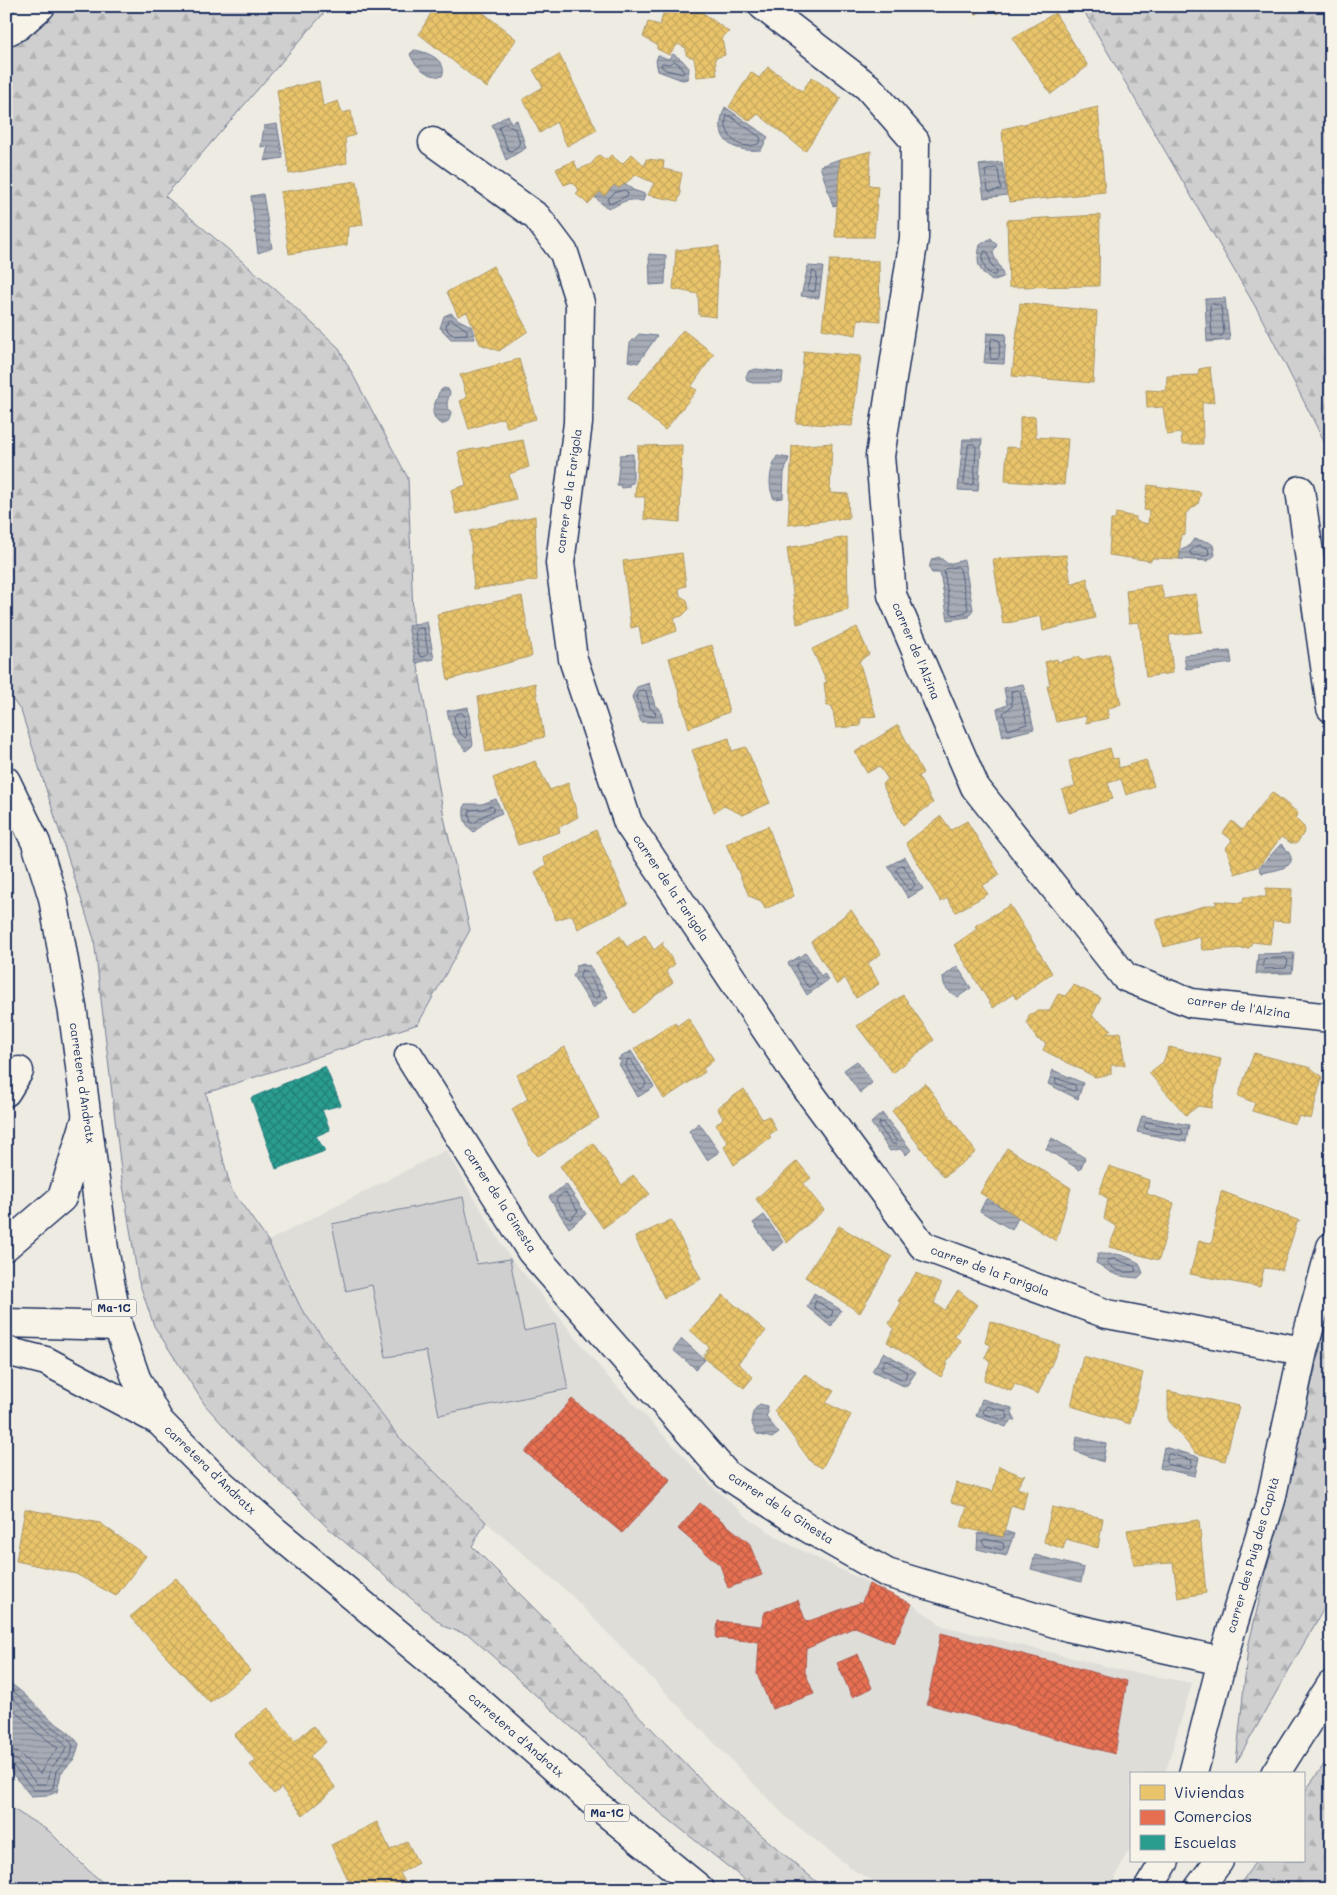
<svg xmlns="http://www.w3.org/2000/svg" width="1337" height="1895" font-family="Mali,sans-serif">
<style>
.built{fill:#deddd8}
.green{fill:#cfcfcf;stroke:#757f96}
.forest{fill:url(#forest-firs);stroke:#757f96}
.water{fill:url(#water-rules);stroke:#6e7992}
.homes{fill:url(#homes-cross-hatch);stroke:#ab9766}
.shops{fill:url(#shops-cross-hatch);stroke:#aa5c55}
.schools{fill:url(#schools-cross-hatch);stroke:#267c80}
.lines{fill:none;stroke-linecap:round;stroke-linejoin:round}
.shore{stroke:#536181;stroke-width:1}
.minor-casing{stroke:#1b2f5e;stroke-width:31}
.major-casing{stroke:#1b2f5e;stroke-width:31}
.highway-casing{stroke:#1b2f5e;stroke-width:31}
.minor{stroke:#f7f3e8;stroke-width:28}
.major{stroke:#f7f3e8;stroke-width:28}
.highway{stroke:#f7f3e8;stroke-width:28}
.labels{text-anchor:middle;stroke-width:5;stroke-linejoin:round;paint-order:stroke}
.shield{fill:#f7f3e8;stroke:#5d6a87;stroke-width:1}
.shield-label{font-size:11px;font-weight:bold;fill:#1b2f5e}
.street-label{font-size:12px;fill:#1b2f5e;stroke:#f7f3e8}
</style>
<defs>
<pattern id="forest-firs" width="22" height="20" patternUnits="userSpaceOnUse" patternTransform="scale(1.25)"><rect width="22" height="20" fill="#cfcfcf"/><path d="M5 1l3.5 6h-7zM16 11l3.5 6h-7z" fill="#b1b2b4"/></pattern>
<pattern id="water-rules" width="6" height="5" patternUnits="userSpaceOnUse" patternTransform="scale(1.25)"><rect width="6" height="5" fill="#a6abb5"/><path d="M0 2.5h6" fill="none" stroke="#868c96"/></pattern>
<pattern id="homes-cross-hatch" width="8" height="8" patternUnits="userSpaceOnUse" patternTransform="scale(1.25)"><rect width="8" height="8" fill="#e9c46a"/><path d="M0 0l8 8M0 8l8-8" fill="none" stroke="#c7a95e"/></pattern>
<pattern id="shops-cross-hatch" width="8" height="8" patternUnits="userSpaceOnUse" patternTransform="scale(1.25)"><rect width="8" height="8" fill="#e76f51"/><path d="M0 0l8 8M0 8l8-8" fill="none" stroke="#ba5c46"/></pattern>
<pattern id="schools-cross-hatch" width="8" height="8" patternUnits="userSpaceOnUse" patternTransform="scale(1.25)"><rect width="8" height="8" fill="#2a9d8f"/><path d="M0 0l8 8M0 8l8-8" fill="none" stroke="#238078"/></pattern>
</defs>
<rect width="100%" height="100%" fill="#eeebe2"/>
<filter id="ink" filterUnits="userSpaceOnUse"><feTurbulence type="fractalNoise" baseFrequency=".02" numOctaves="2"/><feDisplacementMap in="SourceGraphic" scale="10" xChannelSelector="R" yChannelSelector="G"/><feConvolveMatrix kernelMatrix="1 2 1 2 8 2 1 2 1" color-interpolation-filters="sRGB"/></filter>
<g filter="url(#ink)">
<!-- built -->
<path class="built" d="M446,1150l61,103 99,122 104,109 39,35 43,27 120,58 31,22 182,45 67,12 -27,91h-34v75l-5,5 -16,35h-156l-1,-3 -13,3h-52l-33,-18 -68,-53 -217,-224 -84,-72 -88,-86 -96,-126 -34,-69z"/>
<!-- green -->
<path class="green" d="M463,1197l14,67 33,-5 14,72 31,-7 13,65 -129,26 -13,-64 -40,6 -14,-72 -26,6 -14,-67z
M6,1805l43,26 40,40 22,18h-105z"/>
<!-- forest -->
<path class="forest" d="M6,6h324l-165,190 111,94 62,57 70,131 6,165 30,174 26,113 -52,94 -212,69 25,96 37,52 34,69 96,126 88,86 -14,24 102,102 146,152 105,89h-69l-129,-103 -47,-51 -111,-100 -24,-8 -118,-100 -96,-93 -26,-29 -51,-79 -16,-47 -16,-100 -28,-240 -73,-228 -15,-20z
M1081,6h250v449l-72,-142z
M1331,1303v293l-95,167 12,-116z
M1331,1755v134h-94l19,-28h47v-67z"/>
<!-- water -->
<path class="water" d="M414,50c12,1 35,11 28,26 -13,2 -28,-10 -32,-22z
M673,54l9,6 7,8 -1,11 -6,1 -24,-9 -2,-10 2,-6 10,4z
M725,107l43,30 -7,13c-31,3 -49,-12 -36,-43z
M508,115l3,8 6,-3 9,28 -20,12 -14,-35z
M277,124l6,34 -19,3 4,-15 -7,1 3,-21z
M840,159l-3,46 -4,1 -13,-40z
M1002,162l5,33 -23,3 -5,-33z
M625,183l8,7 12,4 -2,7c-3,0 -9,-2 -12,-1 -19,2 -17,18 -36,-3l5,-5 4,4 10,-11 5,3z
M263,194l9,54 -14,5 -7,-57z
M991,238l6,7 -4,7c2,10 10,16 10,25l-11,4c-15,-12 -16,-18 -12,-36z
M649,254l17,1 -1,29 -15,1z
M808,266l15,1 -4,31 -18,-2z
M1225,298l5,42 -23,2 -2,-43z
M451,313l8,7 12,6 4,13h-24l-11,-11 4,-12z
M987,333l19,1 -2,30 -20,-1z
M639,334l18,2 -19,27 -10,-2 2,-18z
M756,369l27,3 -1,11h-29l-6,-2 -1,-5 3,-5z
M444,388l4,1 2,4c-2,8 -6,12 1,19 -3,22 -19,10 -18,-3 1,-4 3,-8 4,-11 2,-6 2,-7 7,-10z
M963,439h19l-4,52 -20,-1z
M633,454v29l-4,1v3l-8,1 -1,-3h-3l3,-30z
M777,456l12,2 -5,15 -1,25 -9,1c-7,-14 -4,-29 3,-43z
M1194,539l15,3 4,3 2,10 -7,6 -29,-2 2,-9 7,-3z
M939,557l9,7 16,-4 9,49 -4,8 -21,3 -8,-47h-8c-4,-5 -2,-9 0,-14z
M427,621l7,38 -18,4 -8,-37z
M1230,651l2,12 -46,6 -2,-14z
M649,683l6,23 5,3 3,13h-22l-9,-25 5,-10z
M1023,684l11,45 -31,8 -6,-28 10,-4 -3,-17z
M468,707l5,38 -7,6 -13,-17 -6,-23z
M496,799l6,14 -14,6 -14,13c-10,-7 -12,-17 -9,-28h17z
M1281,844c24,22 1,25 -19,29l-3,-5z
M905,857l18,32 -15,9 -20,-32z
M806,953l15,23 3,-3 4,7 -21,15 -19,-32z
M1294,953l-2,20 -36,1 2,-20z
M583,964l4,2 2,-1 19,32 -15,11 -20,-32 2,-3 1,-7z
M957,966l14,22 -13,9c-9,-5 -15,-9 -15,-20z
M631,1051l23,36 -16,10 -19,-33 3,-1 -4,-4z
M857,1061l15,22 -12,10 -16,-23z
M1053,1070l30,13 -5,16 -30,-15z
M882,1113l29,37 -5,5 -6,-6 -10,2 -19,-28z
M1142,1116l47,9 -3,17 -49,-10z
M699,1123l20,29 -12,8 -18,-29z
M1052,1138l33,20 -5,12 -34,-21z
M566,1184l20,30 -17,14 -20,-31z
M986,1199l33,17 -7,14 -32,-19z
M764,1215l19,27 -10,9 -20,-28z
M1098,1253c7,2 10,1 17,1 9,1 17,5 24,9l4,10 -5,5c-9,-1 -19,-1 -28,-6 -5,-3 -9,-7 -14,-9z
M814,1293l27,17 -10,17 -24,-20z
M682,1339l23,21 -9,9 -23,-19z
M884,1352l32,20 -10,15 -34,-16z
M982,1399l30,9v4l3,8 -7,3 -2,4 -30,-11z
M760,1404l7,2 1,6 -2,5 13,16 -7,5 -15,-4c-7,-11 -8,-21 3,-30z
M1077,1436l29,8 -3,18 -28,-11z
M1164,1447l35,10 -4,19 -35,-8z
M1005,1531l9,3 -8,22 -29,-7 1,-16 25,4z
M1035,1555l49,13 -3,14 -50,-13z
M6,1681c18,10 28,24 43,37 12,10 20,12 30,26l-4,14 -14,15 -4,19 -8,3 -18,1 -25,-30z"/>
<!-- homes -->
<path class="homes" d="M432,6h43l41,33 -29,49 -68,-54 15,-26z
M665,6h34l-1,3 31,23 -7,5 3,18 -10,3 2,17 -20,2 -3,-19 -8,-3v-7l-8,-4 -9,11 -12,-6v-4l-14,-8 5,-15 12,3z
M968,6h18l-10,9z
M988,6h17l-8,8z
M1055,13l33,53 -37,28 -39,-56z
M559,54l38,76 -30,16 -11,-24 -16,11 -17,-34 20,-12 -10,-17z
M768,67l34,24 10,-14 29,21 -36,53 -47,-37 -8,7 -21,-14 22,-35 8,6z
M319,81l4,25 15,-5 4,12 9,-2 4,24 -10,3 2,25 -58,11 -12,-84z
M1098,107l7,85 -95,10 -3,-7 -5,-66z
M871,151l-2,34 9,1 -4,51h-39l5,-78z
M632,154l13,12 1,-7 18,2 -1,8 19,4 -3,16 2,4 -3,8 -30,-6 6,-12 -18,-8 -17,13 -5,-3 -10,11 -4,-4 -12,12 -12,-10 3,-4 -7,-8 -8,3 -8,-16 18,-8 4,9 13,-6 8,-9 7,5 5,-5 11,9z
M357,181l6,44 -15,2 -1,18 -58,9 -9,-62z
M1100,215l-1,71 -90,1 -2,-67z
M719,246l-3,71 -17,-2 -1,-21 -25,-5 3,-39z
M830,260l49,1 1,60 -22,-2 -2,16 -34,-6z
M493,266l35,65 -29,20 -19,-7 -13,-32 -9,4 -11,-24z
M1020,303l77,8 -4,72 -81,-7z
M683,330l31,24 -23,33 6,3 -32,40 -38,-31z
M804,351l57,5 -9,70 -56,-3z
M519,359l17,60 -29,8 -4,-9 -34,11 -9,-28 7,-3 -7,-23z
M1210,367l4,35 -12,1 1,41h-21l-1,-11 -14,2 -4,-28 -16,1 -1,-18 20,1 1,-15 31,-1 1,-6z
M1035,416l1,21 32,2 -4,46 -59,-4 2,-34 13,1v-31z
M523,440l6,27 -20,7 7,25 -60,15 -5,-24 15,-5 -8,-33z
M832,443l-2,50 18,1 1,24 -61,7 4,-79z
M682,445l-2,77 -36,-3 1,-22h-10l3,-51z
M1148,485l53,7 -3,12 -12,9 -1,22 -4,-1 -2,25 -27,-1 -1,3 -42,-6 2,-35h4l1,-7 20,4v4l12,3 1,-13 -5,-1z
M535,516l2,64 -63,9 -4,-58z
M847,537l1,73 -51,14 -10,-76z
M682,553l4,33 -7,2 1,8 7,4 2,9 -7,7 -8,2 3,13 -35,13 -3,-18 -8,2 -8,-67z
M1066,555l5,29 16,-6 8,40 -52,13 -2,-15 -38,8 -10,-65z
M1161,585l3,14 32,-5 6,38 -33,3 4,38 -27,4 -7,-55 -10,1 -3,-33z
M522,596l10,60 -84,24 -11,-66z
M857,627l12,27 -10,7 17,55 -15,2 -1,8 -24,2 -4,-22h-5l-3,-23 3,-1 -15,-33z
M712,645l17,67 -40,16 -20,-70z
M1109,654l12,50 -14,5 2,9 -23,5v-7l-30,6 -9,-36 3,-1 -5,-23 12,-3 1,3 21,-5 3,3z
M535,683l9,54 -58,15 -8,-55z
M898,725l25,48 -5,3 15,27 -30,22 -21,-41 6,-5 -9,-13 -12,7 -12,-21z
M729,738l3,13 14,-4 24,56 -27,12 -19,-9 -10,6 -22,-62z
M1110,748l3,11 5,-1 1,10 27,-8 8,26 -28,9 -5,-16 -13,4 5,16 -44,14 -7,-23 13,-4 -6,-25z
M535,761l15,29 18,-7 10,34 -20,11 2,4 -42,13 -25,-67z
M1272,792l26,21 -3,5 9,9 1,4 -8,12h-6l-10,-6 -22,29 -24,8 -9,-26 6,-8 -9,-7 9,-12 10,9z
M941,816l10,14 16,-9 33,54 -18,11 6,8 -32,18 -9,-14 -6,4 -35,-59z
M768,826l26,70 -29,13 -4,-8 -12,-5 -23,-52z
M596,830l32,74 -50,25 -6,-14 -16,5 -21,-48 11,-7 -3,-7z
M1266,888l26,1 -2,33 -17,-1 -3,23 -18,-2 -3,6 -47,2 -2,-13 -36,10 -8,-27 52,-15h8v-4l26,2 2,-6h22z
M1010,905l42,68 -36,26 -3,-5 -20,14 -39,-63 23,-16 -2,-3z
M851,910l30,44 -13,9 11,21 -23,14 -11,-20 -8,7 -26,-43z
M645,935l9,15 10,-8 -2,2 13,20 -9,7 7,11 -40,31 -37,-60 24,-17 7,11z
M1074,985l27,13 -9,18 19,13 -4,5 13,-2 5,33h-14v9l-16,3 -52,-27 3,-7 -9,-4 -10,-17 2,-7 8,-4h12l9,-17 7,2z
M903,995l31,45 -41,33 -36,-47z
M688,1018l26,42 -11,9 2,3 -41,27 -30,-50 41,-27 2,4z
M565,1047l34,71 -61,38 -6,-6 -20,-41 16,-10 -11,-24z
M1169,1047l52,12 -10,49 -13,-2 -12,9 -37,-42 14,-11z
M1254,1053l57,15 11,9 -11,42 -12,-3 -4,8 -43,-13 3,-8 -17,-7z
M925,1083l51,69 -32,25 -52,-66z
M744,1089l18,30 7,-3 7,14 -7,5 2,2 -37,28 -10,-18 4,-5 -12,-17 7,-7 -6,-10z
M593,1143l29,42 11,-10 17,19 -47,34 -43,-62z
M1007,1148l64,40 -15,53 -76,-48z
M797,1161l14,17 -8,6 21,26 -37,33 -31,-44z
M1109,1166l40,14 -2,14 27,9 -15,57 -50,-13 8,-20 -13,-8 4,-20 -9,-6z
M1221,1191l79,30 -2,-1 -16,50 -18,-2 -4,19 -70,-13 9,-33 13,2z
M671,1220l30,59 -37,19 -29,-61z
M839,1226l53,31 -32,56 -55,-36z
M916,1273l25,11 -7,19 11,7 13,-20 19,15 -23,31 7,5 -15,22 2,1 -7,13 -54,-35 7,-13 -5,-6 12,-20 -3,-2z
M723,1295l43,36 -28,32 15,14 -9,11 -41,-31 6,-10 -19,-17z
M990,1321l70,24 -22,49 -23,-10 -4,7 -27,-11 6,-17 -5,-6 6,-12 -6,-2z
M1083,1356l60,17 -13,51 -59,-18z
M805,1374l29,17 -8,12 25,12 -29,53 -11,-6 -37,-51z
M1168,1391l71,15 -14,55 -29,-8 -28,-32z
M999,1466l23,10 3,-2 -8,14 10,3 -4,18 -12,-4 -8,32 -42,-10 6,-20 -16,-5 5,-19 37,8z
M1052,1507l51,11 -5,30 -32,-9 -3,10 -19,-7z
M25,1509l75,14 46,33 -30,40 -40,-22 -60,-13z
M1199,1520l7,73 -28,5 -5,-35 -39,2 -7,-35z
M176,1578l74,93 -40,32 -80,-86z
M268,1708l27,33 18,-15 13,16 -16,14 26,32 -33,27 -22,-27 -7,6 -24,-29 6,-4 -22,-26z
M377,1822l13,28 17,-9 11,22 -18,10 9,16h-56l-22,-44z"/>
<!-- shops -->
<path class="shops" d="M572,1399l99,81 -49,53 -97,-81z
M700,1503l49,40 13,32 -34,13 -8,-23 -42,-36z
M869,1584l43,20 -18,39 -39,-16 -49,22 -1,23 9,22 -42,15 -15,-35 2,-32 -43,-4 2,-17 43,5 4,-14 33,-12 8,22 56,-20z
M941,1633l186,48 -12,73 -188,-50z
M858,1654l14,34 -20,9 -15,-34z"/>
<!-- schools -->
<path class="schools" d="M325,1066l16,39 -19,5 8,20 -14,6 9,15 -49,18 -25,-71z"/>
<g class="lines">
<!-- shore -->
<path class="shore" d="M674,61l5,3 5,8 -1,2 -17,-4 -5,-4 1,-3 7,1z
M727,116h3l30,21 1,3 -3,4c-13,4 -25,1 -30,-12 -3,-6 -3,-10 -1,-16z
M505,124l10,5c4,12 9,15 -4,22l-3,-1 -9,-22 1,-2z
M996,168l2,2 3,19 -11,3 -2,-2 -3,-19z
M625,190l3,3 -1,3 -15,7 -4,-1v-3l6,-6z
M985,251l3,1 3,12 6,8 -2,3h-3l-6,-5 -4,-11z
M813,271l4,3 -2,17 -2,1 -5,-2z
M1213,304l8,2 3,27 -2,3h-8l-2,-1 -2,-29z
M451,319l16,11v4l-14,1 -5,-4 -2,-5 2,-6z
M993,338l7,3 -1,16 -2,2h-6l-1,-2 1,-17z
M969,444h5l2,3 -2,36 -3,2h-5l-2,-2z
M1198,545l10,3 1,6 -3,2 -15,-1 -1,-3z
M958,567l2,2 8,40 -2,3 -12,3 -3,-2 -7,-42 2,-2z
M421,628l3,1 4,24 -2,3 -4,1 -3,-2 -4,-24z
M643,690l3,1 4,17 6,5 -2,4 -10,-2 -7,-18 2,-6z
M1017,690l3,2 7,32 -19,6 -5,-17 9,-7 -1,-14z
M462,713l2,2 3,20 -2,3 -7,-7 -4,-14 2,-3z
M492,806l2,2v3l-9,4 -11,8h-3l-2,-9 1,-4 12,-1z
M901,865l3,1 11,19 -4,5 -3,-1 -12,-19z
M1286,958l2,3 -2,7 -22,1 -2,-2 2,-8z
M803,961l3,1 11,18 -7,7 -3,-1 -11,-19 1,-3z
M582,970l5,2 13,22v2l-4,3 -3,-1 -13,-21z
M628,1059l3,1 15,23 -1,3 -4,3 -3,-1 -12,-22z
M1056,1078l19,7 1,5 -3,1 -17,-8z
M880,1122l3,1 14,18 -1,3h-4l-13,-18z
M1147,1122l34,7 2,4 -3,2 -34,-6 -2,-3z
M563,1193h3l12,18 -7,8 -3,-1 -12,-18z
M1114,1259l20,7 2,5c-9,3 -25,0 -29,-10z
M816,1301l17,10 -2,6 -3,1 -14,-11z
M887,1360l20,12 -2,7 -2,1 -22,-11 3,-8z
M987,1406l19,5 2,7 -5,2 -19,-6 -1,-3z
M1170,1454l22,6 -1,8 -2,1 -22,-5v-8z
M985,1539l18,4 1,5 -3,2 -17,-5 -2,-4z
M6,1687c17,9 26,24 41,36 9,8 20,11 26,23l-3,10 -14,15 -3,17 -5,2h-14l-22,-25 -6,-2
M6,1694c16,8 25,25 39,35 7,5 17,10 21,18l-2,6 -13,15 -5,16h-9l-21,-24 -10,-3
M6,1702l31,30 21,16 -12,15 -6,11 -21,-21 -13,-3"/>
<!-- minor casing -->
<g class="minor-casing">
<path id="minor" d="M763,6l105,81 47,54 -1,97 -34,218 12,139 83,192 150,190 66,26 140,15
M6,32l12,-6 23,-20
M433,142l104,75 27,36 16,50 -2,120 -18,140 13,96 55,164 165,247 130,176 184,68 196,37
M1300,490l31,218
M409,1056l122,195 196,224 81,53 79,45 181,54 154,34
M6,1092l13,-21
M6,1246l56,-48 25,-82
M6,1323l112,3
M6,1351l40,10 113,60
M1193,1774l29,-113 49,-161 32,-149 28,-104
M1148,1889l17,-28"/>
</g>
<!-- major casing -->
<g class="major-casing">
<path id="major" d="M6,781l30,62 17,55 20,115 31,236 14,77 18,52 23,43 57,58 60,53 198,165 118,104 108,88"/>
</g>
<!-- highway casing -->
<g class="highway-casing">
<path id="highway" d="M1275,1774l56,-89
M1198,1889l21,-28"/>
</g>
<!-- minor -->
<use href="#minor" class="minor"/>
<!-- major -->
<use href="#major" class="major"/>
<!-- highway -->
<use href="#highway" class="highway"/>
</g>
</g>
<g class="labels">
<!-- shield labels -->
<g class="shield">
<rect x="91.5" y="1299.5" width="45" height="17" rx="4"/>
<rect x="584.5" y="1804.5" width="45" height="17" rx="4"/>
</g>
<g class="shield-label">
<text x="114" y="1312">Ma-1C</text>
<text x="607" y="1817">Ma-1C</text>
</g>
<!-- street labels -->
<g class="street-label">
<text transform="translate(569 491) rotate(-82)" y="4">carrer de la Farigola</text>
<text transform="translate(916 651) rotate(67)" y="4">carrer de l'Alzina</text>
<text transform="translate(671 888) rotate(56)" y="4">carrer de la Farigola</text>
<text transform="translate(1239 1007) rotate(8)" y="4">carrer de l'Alzina</text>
<text transform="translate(82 1083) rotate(82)" y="4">carretera d'Andratx</text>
<text transform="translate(500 1200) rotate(57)" y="4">carrer de la Ginesta</text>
<text transform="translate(990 1271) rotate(20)" y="4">carrer de la Farigola</text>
<text transform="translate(210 1470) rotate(44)" y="4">carretera d'Andratx</text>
<text transform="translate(781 1508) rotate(33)" y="4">carrer de la Ginesta</text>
<text transform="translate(1253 1555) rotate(-74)" y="4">carrer des Puig des Capità</text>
<text transform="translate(516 1735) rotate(41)" y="4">carretera d'Andratx</text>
</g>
</g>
<!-- margin -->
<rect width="1337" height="1895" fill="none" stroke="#f7f3e8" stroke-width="25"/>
<rect x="12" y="12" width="1312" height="1870" fill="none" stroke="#1b2f5e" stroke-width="2" filter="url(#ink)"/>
<!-- legend -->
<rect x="1130" y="1772" width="175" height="90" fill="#f7f3e8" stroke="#9fa5b1"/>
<rect x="1140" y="1785" width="25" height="15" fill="#e9c46a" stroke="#9fa5b1"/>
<text x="1174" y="1798" font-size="15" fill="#1b2f5e">Viviendas</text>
<rect x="1140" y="1810" width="25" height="15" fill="#e76f51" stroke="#9fa5b1"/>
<text x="1174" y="1822" font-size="15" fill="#1b2f5e">Comercios</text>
<rect x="1140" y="1835" width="25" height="15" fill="#2a9d8f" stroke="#9fa5b1"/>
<text x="1174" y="1848" font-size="15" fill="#1b2f5e">Escuelas</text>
</svg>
